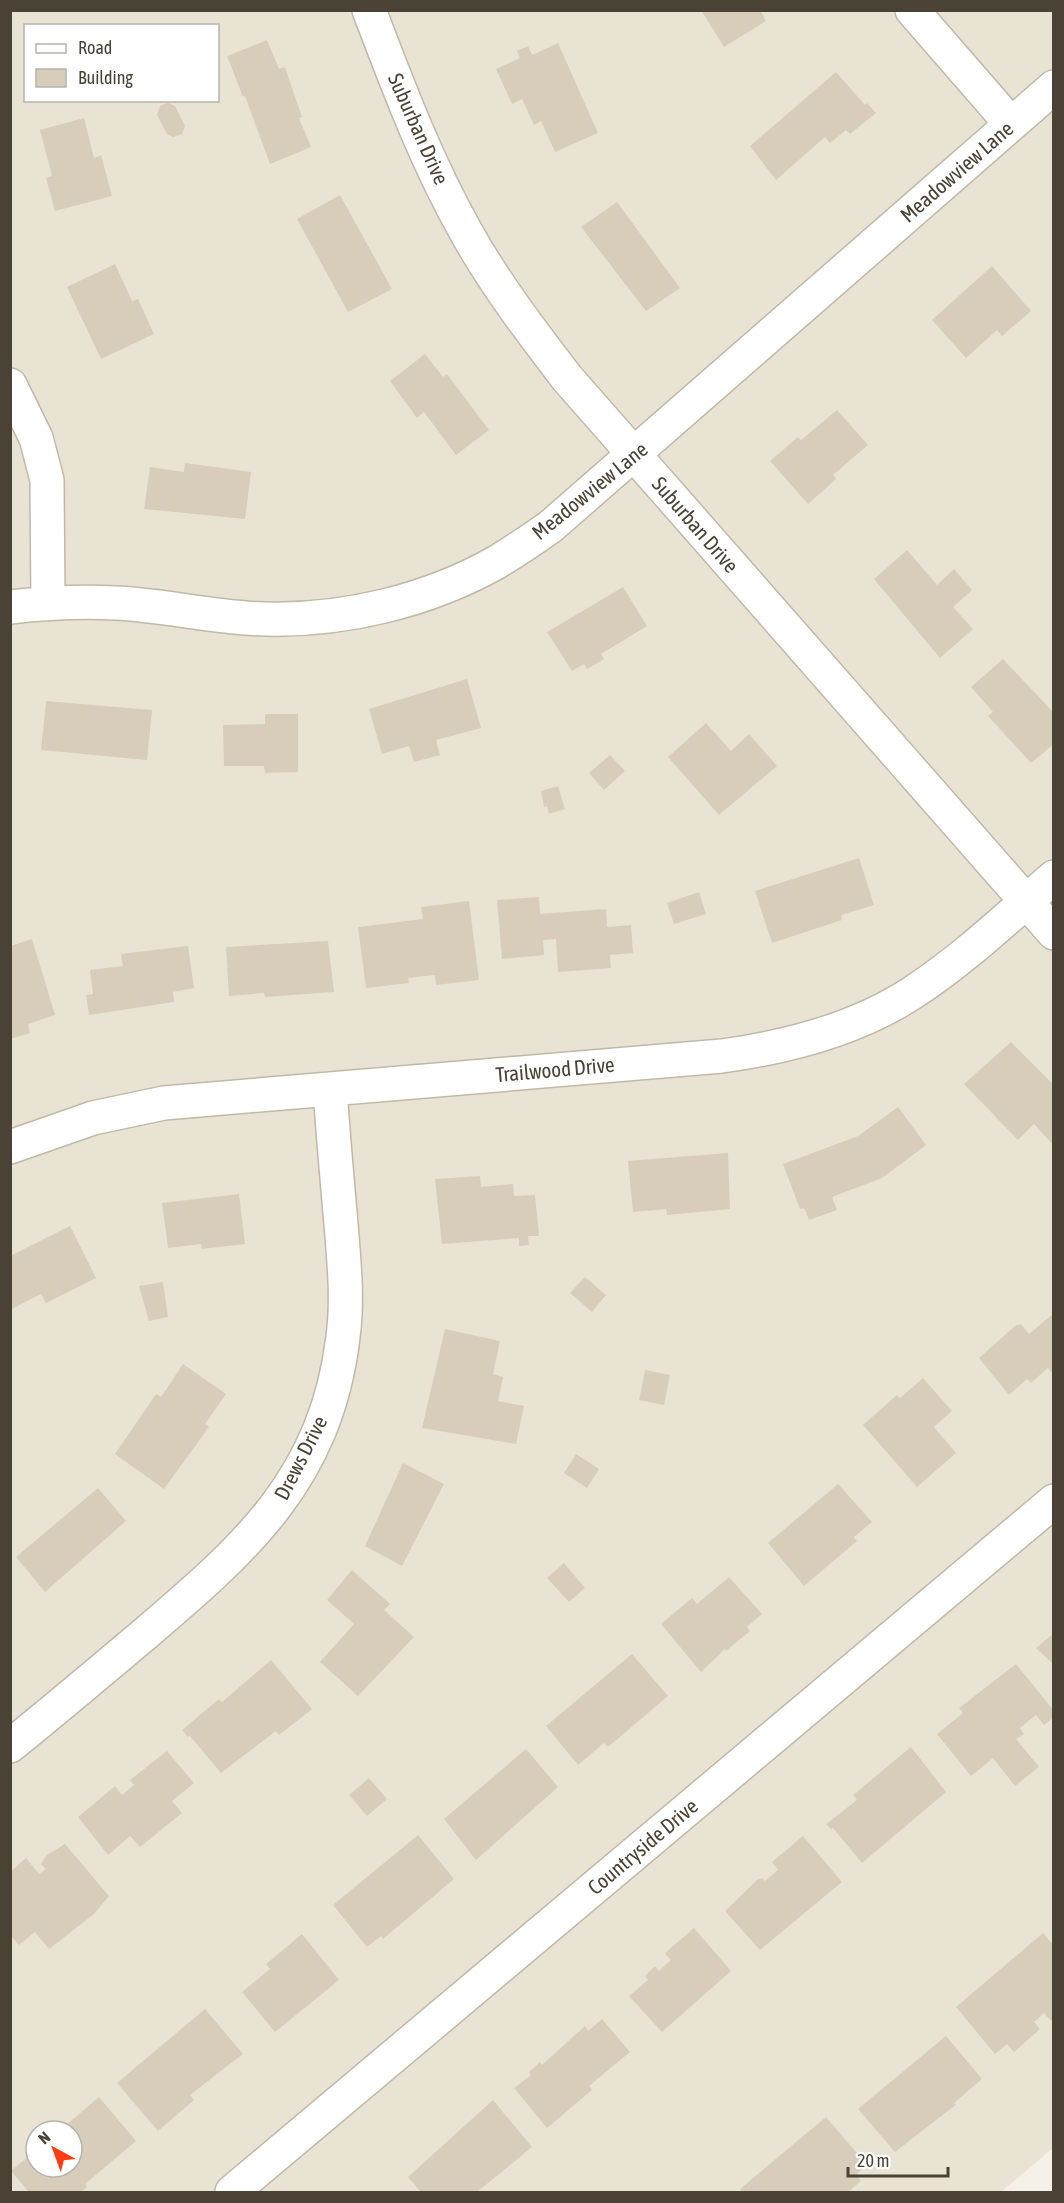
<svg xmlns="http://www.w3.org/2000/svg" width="1064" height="2203" font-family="'Asap Condensed',sans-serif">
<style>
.residential{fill:#e9e3d4;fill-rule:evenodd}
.building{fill:#d8cdbb}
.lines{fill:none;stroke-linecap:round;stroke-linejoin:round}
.street-casing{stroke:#c1b9a8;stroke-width:36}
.street{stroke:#fff;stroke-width:33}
.labels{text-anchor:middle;stroke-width:4.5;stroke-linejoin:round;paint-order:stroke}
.street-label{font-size:21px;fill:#494235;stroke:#fff}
</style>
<rect width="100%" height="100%" fill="#f5f1e7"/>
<!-- residential -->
<path class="residential" d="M11,11h1042v2137l-52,44h-990zM26,26h192v74h-192zM36,2131h36v36h-36z"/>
<!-- building -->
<path class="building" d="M701,10h59l6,11 -42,26z
M267,40l12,29 6,-2 4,12 13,38 -3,1 12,29 -41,17 -25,-68 -2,1 -16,-41z
M558,43l40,90 -43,19 -14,-31 -7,4 -12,-26 -10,5 -16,-35 24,-11 -3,-7 11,-5 4,9z
M836,72l29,33 2,-2 9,10 -26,21 -4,-4 -16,13 -5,-6 -49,43 -26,-34z
M168,103l7,3 10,20 -3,8 -9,3 -6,-3 -10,-19 3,-9z
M84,118l10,40 7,-3 11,41 -57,15 -9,-33 6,-2 -12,-46z
M340,195l52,94 -44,23 -51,-93z
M617,202l63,86 -34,23 -65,-84z
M115,264l17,37 6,-2 16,35 -53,25 -34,-72z
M992,266l39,45 -29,25 -5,-6 -31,28 -34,-38z
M425,354l18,23 4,-3 42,56 -33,25 -32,-43 -7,6 -27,-37z
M837,410l31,35 -35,30 3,4 -28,25 -38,-43 28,-24 3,3z
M185,463l66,9 -6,47 -101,-10 6,-42 34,5z
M907,550l30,35 17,-16 18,21 -19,17 20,22 -33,29 -66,-79z
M623,587l24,39 -46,28 3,5 -17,10 -3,-5 -12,7 -25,-39z
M1003,659l51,54v31l-23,19 -43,-47 5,-4 -22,-25z
M467,679l14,49 -45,12 4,15 -26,7 -5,-16 -27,8 -13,-45z
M46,701l106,9 -5,50 -106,-10z
M265,714h33v58l-33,1 -1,-7h-40l-1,-41 42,-1z
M706,723l25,28 18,-17 28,32 -58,49 -51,-58z
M610,755l15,16 -21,19 -15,-17z
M558,786l7,23 -16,5 -2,-8 -3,1 -3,-16z
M859,858l15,47 -33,10 1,5 -70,23 -17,-52z
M699,892l7,22 -32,10 -7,-21z
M539,897l1,17 66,-5 1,18 24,-2 2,28 -23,2 1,13 -53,4 -2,-33 -13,1 1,15 -42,4 -5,-59z
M469,901l10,79 -43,5 -1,-10 -27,3 1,5 -43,5 -8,-61 65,-8 -2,-12z
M32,939l23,76 -27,9 2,9 -20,6v-93z
M328,941l6,51 -69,5 -1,-4 -35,3 -3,-49z
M188,946l6,42 -21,4 1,10 -85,13 -3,-20 7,-1 -3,-24 33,-4 -2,-12z
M1011,1042l43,43v61l-20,-22 -16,16 -54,-56z
M898,1107l28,38 -44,33 -50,19 5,13 -28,10 -5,-12 -4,1 -17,-45 75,-28z
M728,1153l2,56 -63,6 -1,-6 -33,3 -5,-51z
M480,1176l1,11 32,-3 1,12 21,-1 4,41h-11l1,9 -10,1v-8l-77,6 -7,-65z
M239,1194l6,50 -43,5 -1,-5 -33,4 -6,-45z
M70,1226l26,52 -50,25 -5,-9 -31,16v-54z
M585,1277l21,18 -14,17 -22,-19z
M163,1282l5,35 -19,4 -10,-35z
M1054,1313v57l-3,2 -3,-4 -17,15 -4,-4 -18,16 -30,-37 36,-32 6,-2 8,10z
M445,1329l55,12 -7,33 10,3 -5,24 26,5 -8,38 -94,-16z
M183,1364l43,30 -21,30 4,3 -45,62 -49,-35 41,-60 5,3z
M645,1370l25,5 -6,30 -25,-5z
M923,1378l29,33 -18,16 22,26 -39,34 -54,-62 34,-30 3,3z
M576,1454l23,15 -12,19 -23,-15z
M403,1463l41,21 -42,82 -37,-20z
M838,1484l34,38 -18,15 3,4 -53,45 -36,-43z
M98,1488l28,33 -81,71 -29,-35z
M564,1563l21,25 -16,14 -22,-24z
M352,1570l38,34 -6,6 30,27 -56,59 -38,-34 34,-38 -27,-24z
M729,1577l33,37 -15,13 3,4 -24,20 -1,-2 -24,23 -40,-48 31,-26 5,6z
M1054,1633v32l-18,-17z
M632,1654l36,42 -60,51 -4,-4 -26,22 -32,-39z
M271,1660l41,49 -33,26 -3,-4 -55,42 -31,-37 -2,1 -6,-7 37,-31 3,3z
M1016,1664l38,47v6l-10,8 -8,-10 -16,13 4,6 -8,5 23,28 -24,19 -22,-28 -22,18 -34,-42 26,-21 -4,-5z
M911,1747l35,45 -84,71 -29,-35 -2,1 -5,-5 31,-24 -4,-5z
M526,1749l32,38 -82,73 -32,-41z
M167,1751l27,32 -22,18 10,12 -42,34 -10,-11 -22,19 -30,-38 37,-31 7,9 12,-10 -4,-5z
M369,1778l18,21 -20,17 -18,-21z
M418,1835l36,44 -71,60 -2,-3 -14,11 -34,-42z
M803,1836l39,46 -82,68 -35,-39 32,-31 5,-2 3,3 13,-11 -6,-8z
M65,1844l44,52 -15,18 -45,35 -14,-17 -16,13 -9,-10v-63l16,-14 13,16 7,-5 -5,-5 6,-9z
M694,1928l37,43 -69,61 -33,-36 19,-16 -3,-4 10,-10 4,5 12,-11 -6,-7z
M1043,1933l11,13v72l-3,3 -7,-8 -10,9 6,7 -26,23 -7,-8 -12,10 -39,-47z
M302,1934l37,46 -64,52 -33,-40 28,-23 -4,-5z
M205,2009l38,45 -53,41 4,5 -36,31 -41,-48z
M602,2019l28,33 -41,34 3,4 -45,38 -33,-40 17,-13 -2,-3 11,-10 2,3 43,-39 3,5z
M946,2036l36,43 -28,24 2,2 -3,2 -58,45 -37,-43z
M99,2097l37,44 -51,43 2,3 -6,5h-52l-18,-21 25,-21v17h36v-36h-13z
M493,2100l39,47 -55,45h-56l-13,-15z
M826,2117l41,48 -11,10 5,6 -13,11h-106l-2,-3z"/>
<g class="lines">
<!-- street casing -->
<g class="street-casing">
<path id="street" d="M369,10c29,76 57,151 97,222 29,52 65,99 101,146l487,555
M912,10l99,114
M10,385l26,53 11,42 1,123
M10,607c35,-4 70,-6 105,-4 50,2 99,15 150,16 79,2 163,-18 232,-57 18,-11 36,-23 53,-35l504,-440
M10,1147l83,-29 71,-15 558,-47c66,-9 133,-26 190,-63 51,-33 96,-76 142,-116
M10,1746c46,-37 91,-75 136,-113 101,-86 180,-155 197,-296 5,-38 1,-75 -2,-113 -4,-45 -8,-90 -11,-135
M232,2192l822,-691"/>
</g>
<!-- street -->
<use href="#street" class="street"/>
</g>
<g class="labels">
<!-- street labels -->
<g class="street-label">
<text transform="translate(418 129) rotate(66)" y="7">Suburban Drive</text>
<text transform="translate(957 172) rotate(-41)" y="7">Meadowview Lane</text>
<text transform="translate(590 491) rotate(-39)" y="7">Meadowview Lane</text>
<text transform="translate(695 525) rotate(49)" y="7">Suburban Drive</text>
<text transform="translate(555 1070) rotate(-5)" y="7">Trailwood Drive</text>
<text transform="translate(301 1458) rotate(-63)" y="7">Drews Drive</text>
<text transform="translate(643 1847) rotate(-40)" y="7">Countryside Drive</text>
</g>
</g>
<!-- border -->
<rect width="1064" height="2203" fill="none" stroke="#494235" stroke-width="24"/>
<!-- legend -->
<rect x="24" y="24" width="195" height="78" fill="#ffffff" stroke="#b6b3ae" stroke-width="1.5"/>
<rect x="36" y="44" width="30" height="9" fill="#ffffff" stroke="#b6b3ae" stroke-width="1.5"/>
<text x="78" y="54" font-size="18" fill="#494235">Road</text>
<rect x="36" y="69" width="30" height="18" fill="#d8cdbb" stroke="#b6b3ae" stroke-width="1.5"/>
<text x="78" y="84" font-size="18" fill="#494235">Building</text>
<!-- north arrow -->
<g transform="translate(54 2149) rotate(319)"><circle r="28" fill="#ffffff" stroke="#b6b3ae" stroke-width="1.5"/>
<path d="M0-4.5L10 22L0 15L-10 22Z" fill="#ff3d14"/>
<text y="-9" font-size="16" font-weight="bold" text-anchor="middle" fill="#494235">N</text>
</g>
<!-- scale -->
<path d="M848 2167v9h100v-9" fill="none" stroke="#494235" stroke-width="3"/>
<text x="857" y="2167" font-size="18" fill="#494235" stroke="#ffffff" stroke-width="4.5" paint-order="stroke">20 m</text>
</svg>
